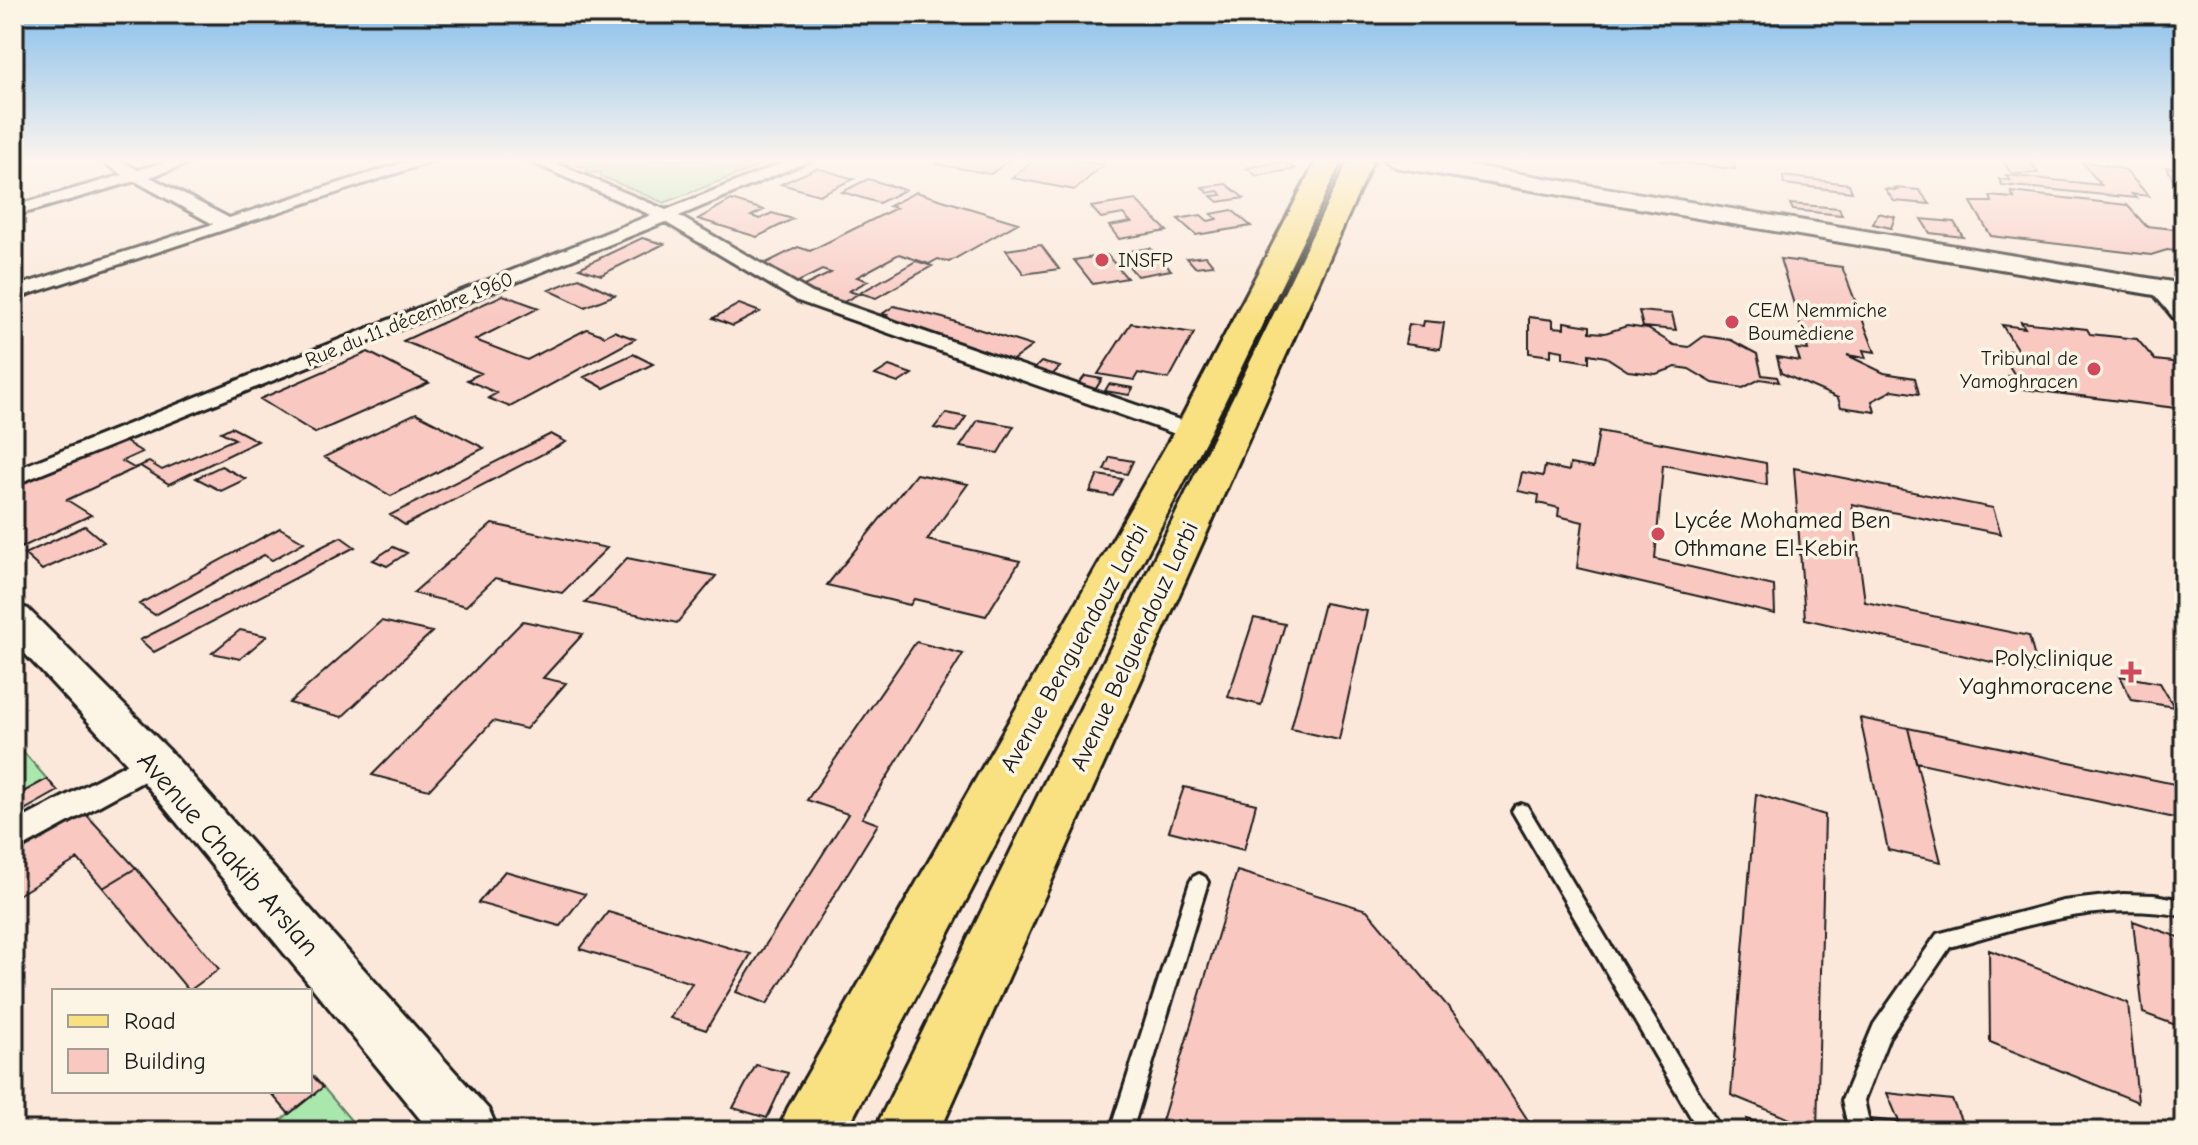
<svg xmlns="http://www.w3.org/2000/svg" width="2198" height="1145" font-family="'Comic Neue',sans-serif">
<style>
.green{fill:#aae7ad;stroke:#638264;stroke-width:2}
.building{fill:#f8c8c1;stroke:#1c1c1c;stroke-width:2}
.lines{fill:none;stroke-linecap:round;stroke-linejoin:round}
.lane-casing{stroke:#1c1c1c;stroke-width:6}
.street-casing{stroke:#1c1c1c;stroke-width:6}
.secondary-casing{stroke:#1c1c1c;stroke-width:6}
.primary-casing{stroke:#1c1c1c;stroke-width:6}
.lane{fill:#fcf5e5;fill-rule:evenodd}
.street{fill:#fcf5e5;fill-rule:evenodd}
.secondary{fill:#fcf5e5;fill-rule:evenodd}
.primary{fill:#f9e181;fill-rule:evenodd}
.poi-dot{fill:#d1495b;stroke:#fcf5e5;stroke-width:3}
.labels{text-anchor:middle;stroke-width:7;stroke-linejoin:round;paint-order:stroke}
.far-poi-label{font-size:20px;fill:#1c1c1c;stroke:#fcf5e5;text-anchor:start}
.far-street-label{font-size:20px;fill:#1c1c1c;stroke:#fcf5e5}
.poi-label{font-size:24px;fill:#1c1c1c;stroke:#fcf5e5;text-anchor:start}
.street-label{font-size:24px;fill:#1c1c1c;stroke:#fcf5e5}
.near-street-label{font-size:28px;fill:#1c1c1c;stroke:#fcf5e5}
</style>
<rect width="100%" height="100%" fill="#fbe8da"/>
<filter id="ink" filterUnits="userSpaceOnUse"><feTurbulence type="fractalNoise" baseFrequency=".0125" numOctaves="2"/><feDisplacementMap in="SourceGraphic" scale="16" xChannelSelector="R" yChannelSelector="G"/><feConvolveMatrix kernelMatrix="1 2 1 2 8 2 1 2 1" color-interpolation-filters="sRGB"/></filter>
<g filter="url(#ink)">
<!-- green -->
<path class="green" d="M555,160h219l-110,43 -63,-27v-4l-15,1 2,-6 -34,-4z
M14,741l33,38 -33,18z
M323,1087l37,44h-93z"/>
<!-- building -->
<path class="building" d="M942,160h67l-18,14 -55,-10z
M1034,160h39l30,5 -28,25 -63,-12z
M1659,160h75l1,9z
M2002,160h27l9,13 -26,1z
M1284,161l11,8 -38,7 -11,-8z
M2081,161l43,8 25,27 -17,-2 4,4 -134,-13 -3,-6 11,1 -4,-5 95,10z
M2166,167l18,2v11l-11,-1z
M817,168l37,11 -35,16 -38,-11z
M1783,176l66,8 3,8 -68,-8z
M868,179l37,11 -26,13 -37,-11z
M1226,184l18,14 -26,4 -7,-6 11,-1 -4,-4 -10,2 -6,-6z
M1895,188l24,2 11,14 -36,-3 -9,-12 12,1z
M916,192l102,31 -69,39 -11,-3 -9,5 -30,-10 -42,23 11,4 -19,10 9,3 -27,15 -42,-16 42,-20 -9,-3 -28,14 -36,-13 8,-5 -4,-1 36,-18 12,4 86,-43 -7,-2z
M2011,192l116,13 19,21 38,4v22l-17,-2 -16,5 -160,-19 -20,-34h21l-2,-6 24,2z
M731,200l33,10 -13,6 9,3 12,-6 21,6 -36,18 -59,-18z
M1136,200l31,31 -48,8 -10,-13 22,-4 -8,-8 -22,4 -10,-11z
M1790,204l49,4 3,7 -49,-5z
M1232,210l19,16 -55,9 -18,-16 23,-4 7,6 9,-2 -6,-5z
M1878,213l17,4 -4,11 -18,-4z
M1921,219l33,3 9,15 -33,-4z
M642,238l22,6 -63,31 -22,-7z
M1041,245l18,24 -35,5 -18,-24z
M1150,248l21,22 -34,6 -19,-23z
M1107,255l20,23 -34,6 -19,-24z
M1206,256l7,9 -18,2 -8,-9z
M1780,259l62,8 33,85 -12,-2 3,8 -19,-3 37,18 31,5 4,16 -26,-4 -21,11 3,11 -34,-5 -3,-9 -57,-25 -4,-16 23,4 -4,-12 12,1z
M916,261l16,5 -56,32 -16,-5z
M579,278l36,17 -30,12 -36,-17z
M503,295l36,13 -64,32 52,20 60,-31 18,7 9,-5 21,8 -125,68 -22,-9 9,-5 -30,-13 14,-7 -78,-32z
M739,304l21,8 -27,14 -20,-8z
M894,306l49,12 89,28 -22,16 -136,-38 13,-9 -5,-1z
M1639,311l33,3 4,16 -33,-3z
M1529,317l24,3v7l11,1v-6l26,4v6l15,1 22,-7 21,3 26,16 15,2 15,-11 27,4 26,14 5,21 15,2 2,5 -19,-3 -17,9 -30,-5 -24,-14 -13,-2 -20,7 -28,-3 -22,-14 -17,-3v8l-26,-4v-7l-12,-2v7l-22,-3z
M1424,321l20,2 -4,26 -35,-5 4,-20 14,2z
M2021,322l66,7 3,5 47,5 18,21 17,2 12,15v32l-168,-21 -7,-12 7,1 -17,-27 20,2 -17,-27 23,3z
M1131,323l63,10 -25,46 -31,-6 -4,7 -36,-6z
M368,352l61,31 -114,50 -55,-34z
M633,354l20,10 -49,24 -20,-11z
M1041,362l19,5 -10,10 -19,-5z
M889,366l23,8 -14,9 -23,-8z
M1085,376l17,3 -7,11 -18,-4z
M1109,384l24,4 -4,7 -24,-4z
M416,413l68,35 -93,48 -67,-39z
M946,413l20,4 -10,15 -22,-4z
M978,420l36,6 -16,27 -38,-6z
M231,427l27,14 -89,43 -29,-18 -73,34 24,15 -77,36v-65l107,-47 21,13 -20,9 12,7 15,-6 13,8 73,-31 -14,-7z
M1599,431l167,32 1,22 -104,-20 -8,94 119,27 1,28 -198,-46 6,-46 -25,-6 1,-8 -21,-5 1,-8 -21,-4 4,-19 21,4 2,-10 24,5 1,-7 23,4z
M551,434l15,8 -161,83 -15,-10z
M1110,457l23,4 -6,13 -23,-4z
M221,466l25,13 -25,12 -25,-13z
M1794,468l199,40 8,26 -149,-30 13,98 164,34 10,37 -234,-54z
M916,474l52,10 -41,56 93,21 -34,55 -72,-17 -4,6 -83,-20z
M1098,475l24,4 -9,17 -23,-4z
M492,524l115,24 -45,45 -67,-15 -29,28 -53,-13z
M85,526l19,16 -62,28 -18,-16z
M280,528l24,14 -32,18 -8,-5 -109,60 -16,-11z
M341,537l14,10 -201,105 -14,-12z
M393,547l14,6 -20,13 -14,-6z
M627,558l89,18 -39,47 -92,-20z
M1324,603l43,8 -28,129 -48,-11z
M1254,618l31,6 -24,81 -33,-8z
M381,621l51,11 -90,85 -53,-14z
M523,621l60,13 -40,44 23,5 -40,46 -33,-8 -64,69 -57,-15z
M240,630l27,6 -27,23 -28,-6z
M916,642l47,12 -101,164 16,6 -111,180 -31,-12 112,-178 -41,-14z
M2120,676l40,7 14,24 -42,-7z
M1860,718l48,10 33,134 -53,-12z
M1908,728l276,58v34l-268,-58z
M47,779l11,12 -41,23 -3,-4v-13z
M1184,787l72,17 -12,46 -75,-19z
M1756,794l69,21 -8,315 -86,-35z
M83,811l53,57 -33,20 -25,-29 -60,36 -4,-5v-39z
M136,868l83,101 -30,22 -86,-103z
M505,871l80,23 -25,32 -82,-23z
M1237,871l130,39 108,129 60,92h-376z
M608,912l143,42 -45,76 -36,-12 22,-35 -112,-34z
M2133,921l51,18v89l-41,-15z
M1989,950l139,53 10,99 -148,-60z
M756,1065l32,8 -21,45 -34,-10z
M310,1073l13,14 -34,27 -20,-23h41z
M1887,1093l65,7 14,31h-63z
M1747,1119l36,12h-35z
M1870,1119l28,3 4,9h-28z
M724,1122l30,9h-35z"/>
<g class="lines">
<!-- lane casing -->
<g class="lane-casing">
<path id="lane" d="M1521,804l6,2 195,325h-23l-184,-315 -3,-5 3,-5z
M1199,874l6,3 3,5 -76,249h-22l80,-249 3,-5z
M2123,894l31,1 30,5v16c-86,-15 -152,8 -234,31l-61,90 -25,63 7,31h-22l-7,-31 32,-76 63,-90 126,-33z"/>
</g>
<!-- street casing -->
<g class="street-casing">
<path id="street" d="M100,160h19l19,10 35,-10h25l-48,17 79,41 183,-58h24l-422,139v-12l199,-63 -78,-43 -121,35v-10l109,-31z
M527,160h21l118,50 124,-50h21l-132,56 133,77 388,134 3,5 -3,5h-16l-386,-136 -133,-79 -651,263v-15l637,-255z
M2158,282l7,2 19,22v18l-7,-2 -28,-34z
M153,750l11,4 4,8 -4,8 -150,82v-29z"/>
</g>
<!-- secondary casing -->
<g class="secondary-casing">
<path id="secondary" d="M1384,160h53l747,124v16l-789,-133z
M14,605l14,4 141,141 320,360 9,21h-68l-293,-357 -123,-132z"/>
</g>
<!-- primary casing -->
<g class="primary-casing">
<path id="primary" d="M1317,160h25l-132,272 -364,699h-68l10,-23 386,-676z
M1349,160h24l-433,971h-66z"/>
</g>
<!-- lane -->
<use href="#lane" class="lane"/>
<!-- street -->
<use href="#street" class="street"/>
<!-- secondary -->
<use href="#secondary" class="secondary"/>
<!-- primary -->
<use href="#primary" class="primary"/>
</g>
</g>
<!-- sky -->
<linearGradient id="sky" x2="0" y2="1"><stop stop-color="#85beec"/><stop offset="0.5" stop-color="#fdf5ee"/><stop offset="1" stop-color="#fdf5ee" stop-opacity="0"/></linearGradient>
<rect width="2198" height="321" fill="url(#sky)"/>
<!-- markers -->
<g class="poi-dot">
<circle cx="1102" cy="260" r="8"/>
<circle cx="1732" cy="322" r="8"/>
<circle cx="2094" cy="369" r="8"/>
<circle cx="1658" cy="534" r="8"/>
<path d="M2127 660h8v8h8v8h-8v8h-8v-8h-8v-8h8z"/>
</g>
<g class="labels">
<!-- far-poi labels -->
<g class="far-poi-label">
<text x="1118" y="267">INSFP</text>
<text x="1748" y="317">CEM Nemmiche<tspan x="1748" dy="23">Boumèdiene</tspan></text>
<text x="2078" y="365" text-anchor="end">Tribunal de<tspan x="2078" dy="23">Yamoghracen</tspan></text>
</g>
<!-- far-street labels -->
<g class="far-street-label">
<text transform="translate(409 319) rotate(-22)" y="7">Rue du 11 décembre 1960</text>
</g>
<!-- poi labels -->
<g class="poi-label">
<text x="1674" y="528">Lycée Mohamed Ben<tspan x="1674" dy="28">Othmane El-Kebir</tspan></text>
<text x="2113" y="666" text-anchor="end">Polyclinique<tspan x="2113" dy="28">Yaghmoracene</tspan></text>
</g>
<!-- street labels -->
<g class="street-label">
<text transform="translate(1134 646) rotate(-65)" y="8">Avenue Belguendouz Larbi</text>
<text transform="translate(1074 648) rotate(-61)" y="8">Avenue Benguendouz Larbi</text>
</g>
<!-- near-street labels -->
<g class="near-street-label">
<text transform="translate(229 853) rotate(49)" y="10">Avenue Chakib Arslan</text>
</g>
</g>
<!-- margin -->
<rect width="2198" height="1145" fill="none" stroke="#fcf5e5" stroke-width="48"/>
<rect x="24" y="24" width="2150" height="1097" fill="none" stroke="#1c1c1c" stroke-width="3" filter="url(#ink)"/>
<!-- legend -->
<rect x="52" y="989" width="260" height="104" fill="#fcf5e5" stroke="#a29e95" stroke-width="2"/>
<rect x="68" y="1015" width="40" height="12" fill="#f9e181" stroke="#a29e95" stroke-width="2"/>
<text x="124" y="1029" font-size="24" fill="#1c1c1c">Road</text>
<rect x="68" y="1049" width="40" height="24" fill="#f8c8c1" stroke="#a29e95" stroke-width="2"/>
<text x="124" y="1069" font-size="24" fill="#1c1c1c">Building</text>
</svg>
